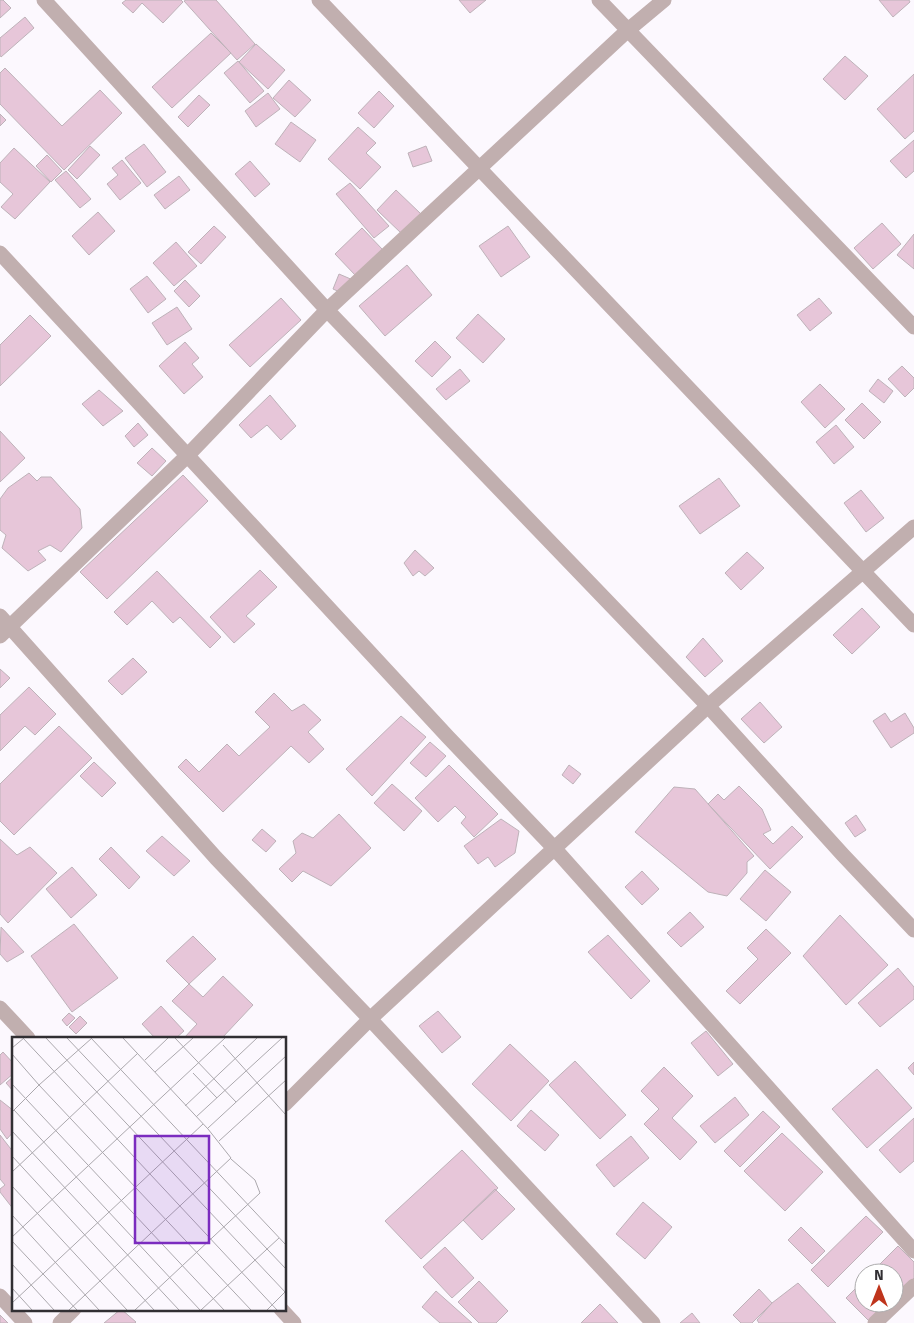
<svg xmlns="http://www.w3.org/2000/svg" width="914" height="1323" font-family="'Fira Sans',sans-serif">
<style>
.building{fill:#e7c6d9;stroke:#beb2b9}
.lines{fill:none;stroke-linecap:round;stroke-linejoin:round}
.minor{stroke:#c1afaf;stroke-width:15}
.inset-road{fill:none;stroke:#aba8ad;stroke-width:1}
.view{fill:#7b2cbf;fill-opacity:0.15;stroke:#7b2cbf;stroke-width:2.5}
.inset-edge{fill:none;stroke:#312f33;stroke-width:2.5}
</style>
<rect width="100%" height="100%" fill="#fcf8fe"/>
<!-- building -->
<path class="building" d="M0,0h3l8,8 -11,10z
M126,0h55l2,2 -20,21 -21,-20 -9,10 -11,-10z
M186,0h30l39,44 -18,16 -53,-59z
M459,0h27l-16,13z
M879,0h30l1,2 -17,15z
M25,17l9,11 -33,29 -1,-2v-17z
M211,33l20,20 -59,55 -20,-21z
M256,44l29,26 -17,19 -29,-27z
M845,56l23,20 -23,24 -22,-21z
M238,61l26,30 -14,12 -26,-30z
M5,68l57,58 38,-36 22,23 -58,57 -64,-66v-31z
M914,74v57l-9,8 -28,-30z
M289,80l22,20 -16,17 -22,-19z
M379,91l15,15 -20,22 -16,-15z
M268,93l12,16 -24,18 -11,-16z
M199,95l11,10 -22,22 -10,-10z
M0,114l6,6 -6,6z
M291,122l25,18 -16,22 -25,-18z
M358,127l18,16 -10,10 15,14 -21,22 -32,-30z
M914,140v31l-8,7 -16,-17z
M144,144l22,28 -19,15 -22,-29z
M90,146l10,9 -23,24 -9,-9z
M426,146l6,15 -19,6 -5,-14z
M14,148l36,34 -35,37 -14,-12 12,-13 -13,-12v-19z
M47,155l15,16 -11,11 -15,-16z
M122,160l19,23 -21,17 -13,-16 11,-9 -6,-7z
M250,161l20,23 -15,13 -20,-23z
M66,171l25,28 -11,9 -25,-28z
M179,176l11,14 -25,19 -11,-14z
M350,183l39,43 -15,12 -38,-44z
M396,190l25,24 -19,20 -25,-24z
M98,212l17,19 -26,24 -17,-19z
M882,223l19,21 -28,25 -19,-21z
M214,226l12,11 -25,27 -13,-12z
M508,226l22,31 -29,20 -22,-31z
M362,228l21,22 -27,26 -21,-22z
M914,234v35l-17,-14z
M176,242l21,24 -23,20 -21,-23z
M407,265l25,30 -47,41 -26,-30z
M339,274l14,6 -11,13 -9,-4z
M147,276l19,23 -18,14 -18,-24z
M185,280l15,16 -11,11 -15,-16z
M281,298l20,22 -51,47 -21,-22z
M819,298l13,15 -22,18 -13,-16z
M177,307l15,22 -25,16 -15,-22z
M478,314l27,25 -22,24 -27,-25z
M30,315l21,21 -51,50v-41z
M435,341l16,16 -19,20 -17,-16z
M185,342l14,16 -7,6 11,13 -19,17 -25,-28z
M902,366l12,12v10l-9,9 -17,-18z
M460,369l10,12 -24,19 -10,-11z
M878,379l15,12 -9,12 -15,-12z
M820,384l25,25 -20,19 -24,-26z
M99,390l24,21 -20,15 -21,-22z
M270,395l26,31 -15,14 -14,-15 -16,13 -12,-13z
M862,403l19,19 -17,17 -19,-19z
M138,423l10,12 -14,12 -9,-11z
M836,425l18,22 -20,17 -18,-22z
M0,431l25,27 -25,24z
M152,448l14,13 -14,15 -15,-13z
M29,473l8,8 4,-4h10l29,32 2,19 -21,24 -11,-7 -12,6 8,9 -18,11 -26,-23 4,-13 -6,-5v-31l8,-11z
M183,475l25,26 -101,98 -27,-27z
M719,478l21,28 -40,28 -21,-28z
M861,490l23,28 -18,14 -22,-29z
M415,550l19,18 -9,8 -6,-5 -6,5 -9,-13z
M747,552l17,16 -23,22 -16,-17z
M260,570l17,17 -31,29 9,8 -21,19 -24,-26z
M157,571l64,66 -11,11 -30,-31 -7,6 -21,-22 -25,24 -13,-13z
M862,608l18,19 -28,27 -19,-19z
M703,638l20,23 -18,16 -19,-20z
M133,658l14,14 -25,23 -14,-14z
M0,669l10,9 -10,10z
M29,687l27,27 -21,21 -10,-9 -25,25v-36z
M274,693l18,18 12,-7 17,16 -13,12 16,17 -15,14 -18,-17 -68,66 -45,-45 8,-8 13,13 28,-28 12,12 31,-29 -15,-15z
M760,702l22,25 -18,16 -23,-24z
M885,713l6,9 14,-9 9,15v5l-23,15 -18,-27z
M401,716l25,21 -54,59 -26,-27z
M59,726l33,32 -78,77 -14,-14v-37z
M430,742l16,14 -20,21 -16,-14z
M94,762l22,21 -14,14 -22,-21z
M449,765l49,49 -24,23 -13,-14 5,-6 -11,-11 -17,16 -23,-24z
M569,765l12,9 -8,10 -11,-9z
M392,784l30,27 -18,20 -30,-28z
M739,786l23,23 9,21 -8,4 10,10 19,-18 11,11 -33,32 -62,-65 10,-10 6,6z
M674,787l21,2 59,67 -7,6v11l-20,23 -19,-4 -73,-60z
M339,814l32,34 -40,38 -28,-15 -11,11 -13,-13 17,-16 -3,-12 9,-8 11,5z
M856,815l10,15 -11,7 -10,-14z
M501,819l18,12 -4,22 -20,14 -7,-10 -10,7 -14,-18z
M262,829l14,12 -10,11 -14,-12z
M162,836l28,25 -16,15 -28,-25z
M0,839l17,16 13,-8 27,26 -49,50 -8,-9z
M111,847l29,30 -11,12 -30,-30z
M72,867l25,28 -26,23 -25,-29z
M765,870l26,22 -25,29 -26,-22z
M642,871l17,18 -17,16 -17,-18z
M690,912l14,15 -23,20 -14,-14z
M840,915l48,50 -42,40 -43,-49z
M74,924l44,54 -46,34 -41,-56z
M1,927l23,25 -17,10 -7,-8z
M766,929l25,24 -51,51 -14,-13 32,-32 -11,-11z
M608,935l42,46 -19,18 -43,-47z
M193,936l23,23 -27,25 -23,-23z
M898,968l16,19v12l-34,28 -22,-24z
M223,976l30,29 -31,33h-38l13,-14 -25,-23 17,-17 14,13z
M161,1006l23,25 -8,7h-21l-13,-14z
M438,1011l23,26 -19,16 -23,-27z
M69,1013l6,5 -8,8 -5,-6z
M80,1016l7,7 -11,11 -7,-7z
M706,1031l27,33 -15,12 -27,-33z
M510,1044l39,37 -38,40 -39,-37z
M3,1052l11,12v9l-14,12v-30z
M575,1061l51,54 -26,24 -51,-54z
M914,1062v13l-6,-7z
M664,1067l29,29 -21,22 25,24 -17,18 -36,-36 15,-15 -18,-18z
M877,1069l35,39 -45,40 -35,-39z
M14,1076v16l-8,-9z
M735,1097l14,18 -34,28 -15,-17z
M0,1100l14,11v20l-7,8 -7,-10z
M531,1110l28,25 -14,16 -28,-25z
M763,1111l17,16 -40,40 -16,-16z
M914,1118v43l-14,12 -21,-23z
M782,1133l41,39 -38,39 -41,-40z
M0,1135l14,18 -2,34 2,23 -14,-18v-3l5,-4 -5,-6z
M631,1136l18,22 -35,29 -18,-22z
M462,1150l36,38 -77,71 -36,-38z
M495,1189l20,20 -33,31 -19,-20z
M643,1202l29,25 -27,32 -29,-25z
M866,1216l17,16 -55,55 -17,-17z
M801,1227l24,24 -13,13 -24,-24z
M898,1246l16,16v16l-20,20v-25h-23z
M445,1247l29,31 -22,20 -29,-31z
M864,1280v23h25l-19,19 -24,-24z
M479,1281l29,30 -12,12h-17l-21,-21z
M798,1283l38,40h-77l-2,-3 15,-17z
M759,1289l13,14 -20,20h-11l-8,-8z
M436,1291l36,32h-32l-18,-16z
M600,1304l18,19h-37z
M121,1309l15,13 -1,1h-31z
M692,1313l8,10h-20z
M0,1315l8,8h-8z"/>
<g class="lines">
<!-- minor -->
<path class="minor" d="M44,0l283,310 381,396 135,149 71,75
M319,0l595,625
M599,0l315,327
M0,253l448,484 107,112 359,402
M0,616l216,242 154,161 283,304
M0,636l187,-180 140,-146 301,-280 36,-30
M0,1008l28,30
M285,1104l85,-85 338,-313 206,-179
M0,1296l25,27
M281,1309l13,14
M60,1323l14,-14
M875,1323l39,-37"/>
</g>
<!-- overview -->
<g transform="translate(12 1037)">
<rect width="274" height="274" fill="#fcf8fe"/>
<path class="inset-road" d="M11,1l254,272M34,1l240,255M55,1l219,231M79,1l195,207M80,1l-53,47 212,225M163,1l61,64M211,8l63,70M0,11l12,-10M0,17l27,31 -27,27M133,23l23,-22M143,35l38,-34M181,36l24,25M0,47l212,226M173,69l72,-68M2,73l186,200M184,80l86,-79M196,91l78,-72M0,94l167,179M207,104l67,-61M0,119l142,154M0,135l126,-119M0,149l115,124M0,178l87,95M0,200l213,-199M0,204l65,69M0,227l42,46M0,251l20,22M0,266l191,-179M57,273l162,-152 -23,-29 -85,-91M123,273l125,-117 -5,-13 -24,-21M189,273l78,-72M255,273l18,-18"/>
<path class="view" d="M123,99h74v107h-74z"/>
<rect width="274" height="274" class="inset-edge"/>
</g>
<!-- north arrow -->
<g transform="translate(879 1288)"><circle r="24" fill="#ffffff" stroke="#adacad"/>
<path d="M0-4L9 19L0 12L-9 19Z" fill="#bf341c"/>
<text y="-8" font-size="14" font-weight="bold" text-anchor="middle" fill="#312f33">N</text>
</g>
</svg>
